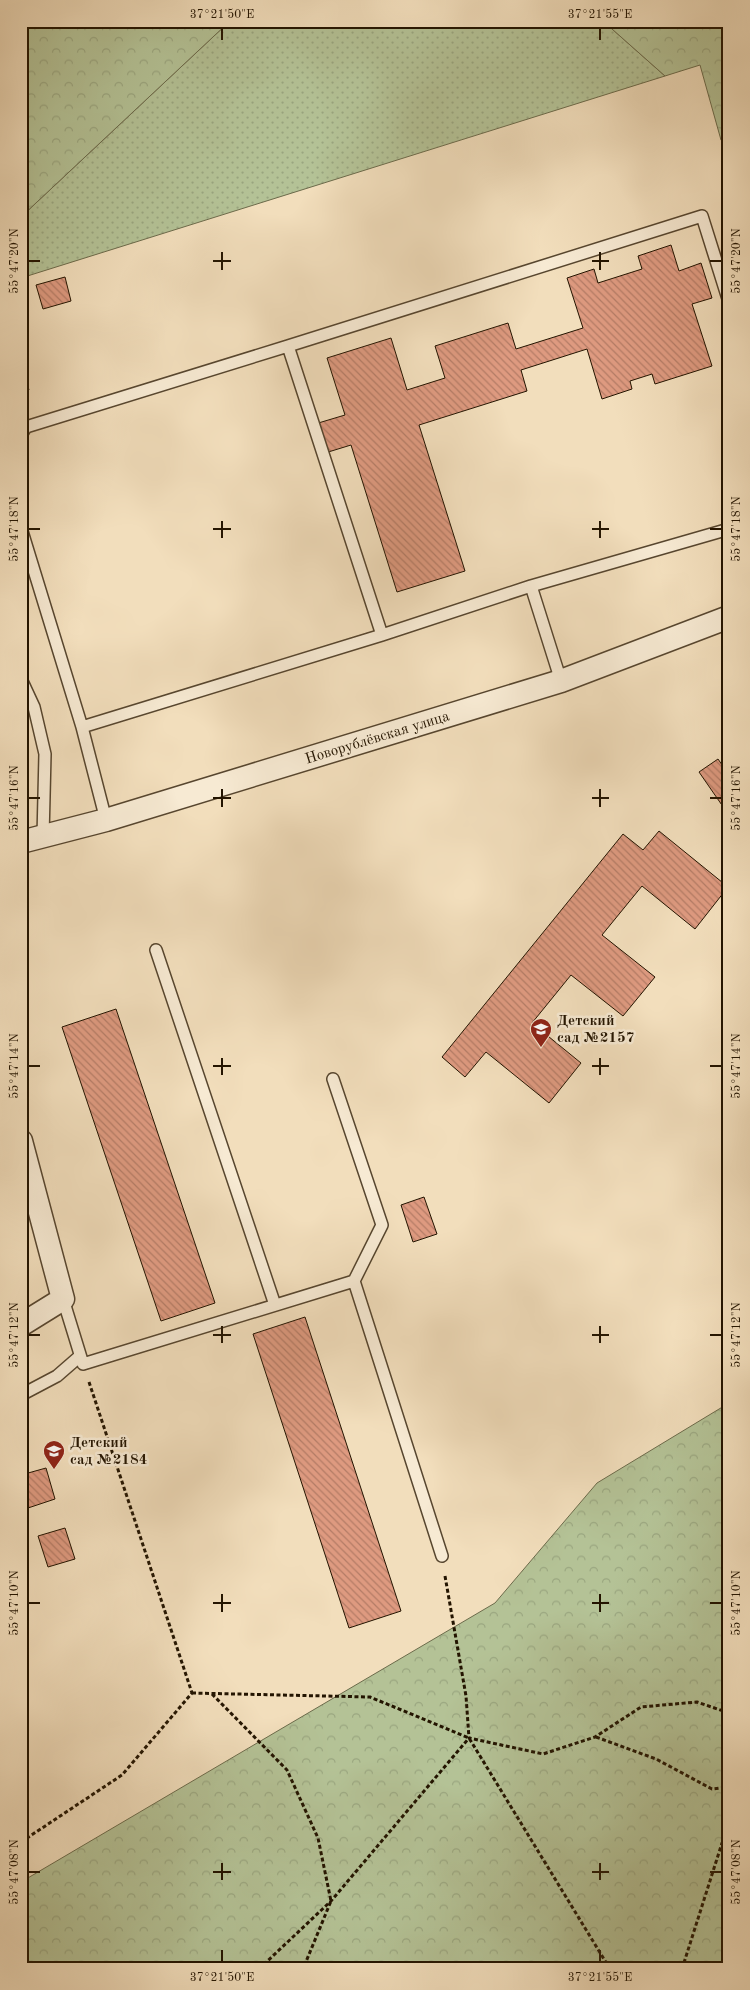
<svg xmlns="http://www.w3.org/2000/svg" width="750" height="1990" font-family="'Old Standard TT',serif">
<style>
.grass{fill:url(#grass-dots);stroke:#6c6b4b}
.forest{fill:url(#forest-crowns);stroke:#6c6b4b}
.building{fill:url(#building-back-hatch);stroke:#231400}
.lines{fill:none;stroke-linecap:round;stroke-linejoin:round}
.lane-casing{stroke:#57462f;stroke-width:14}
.street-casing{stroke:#57462f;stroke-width:25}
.path{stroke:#231400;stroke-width:3;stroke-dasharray:4 2.5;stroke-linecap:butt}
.lane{stroke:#f7ead3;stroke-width:11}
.street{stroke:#f7ead3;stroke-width:22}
.ticks{fill:none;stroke:#231400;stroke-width:2}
.labels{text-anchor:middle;stroke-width:5;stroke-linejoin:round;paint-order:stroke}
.street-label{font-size:15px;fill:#231400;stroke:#f7ead3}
.poi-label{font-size:15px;font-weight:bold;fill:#231400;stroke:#f7ead3;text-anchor:start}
.neatline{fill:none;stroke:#231400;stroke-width:2}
.ticks-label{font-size:12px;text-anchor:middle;fill:#231400}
</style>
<defs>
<pattern id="grass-dots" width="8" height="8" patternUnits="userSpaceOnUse" patternTransform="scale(1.25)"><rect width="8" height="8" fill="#b4c296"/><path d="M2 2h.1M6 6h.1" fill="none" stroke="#9aa680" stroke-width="1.8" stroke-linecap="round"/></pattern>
<pattern id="forest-crowns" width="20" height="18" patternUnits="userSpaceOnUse" patternTransform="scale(1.25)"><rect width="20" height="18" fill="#b4c296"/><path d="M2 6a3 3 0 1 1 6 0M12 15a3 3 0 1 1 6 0" fill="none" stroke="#9aa680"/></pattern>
<pattern id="building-back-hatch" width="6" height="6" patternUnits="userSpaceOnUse" patternTransform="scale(1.25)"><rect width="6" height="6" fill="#de9a80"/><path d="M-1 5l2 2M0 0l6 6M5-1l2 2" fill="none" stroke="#b47c66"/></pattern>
</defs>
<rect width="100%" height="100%" fill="#f2debc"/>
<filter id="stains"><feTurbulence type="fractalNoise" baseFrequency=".004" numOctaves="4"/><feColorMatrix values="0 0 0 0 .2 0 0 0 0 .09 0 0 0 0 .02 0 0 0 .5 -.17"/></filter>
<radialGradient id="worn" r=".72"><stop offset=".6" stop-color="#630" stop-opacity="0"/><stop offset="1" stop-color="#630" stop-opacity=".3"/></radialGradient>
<!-- grass -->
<path class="grass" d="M230,21h373l62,55 -644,202v-61z"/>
<!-- forest -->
<path class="forest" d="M21,21h209l-209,196z
M603,21h126v128l-8,-9 -21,-75 -35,11z
M729,1403v566h-708v-87l474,-279 102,-120z"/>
<!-- building -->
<path class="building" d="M671,245l8,26 22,-8 11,35 -20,6 20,62 -57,18 -3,-10 -22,7 2,8 -30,10 -15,-50 -66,21 6,21 -108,34 46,146 -68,21 -46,-147 -26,8 -10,-29 30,-9 -18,-57 64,-20 16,52 38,-12 -10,-32 73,-23 8,26 67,-21 -16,-50 27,-9 4,14 44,-14 -4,-13z
M65,277l6,24 -28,8 -7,-24z
M21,363l8,27 -8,2z
M718,759l11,16v34l-3,2 -27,-39z
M659,831l69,56 -33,42 -53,-43 -40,49 53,42 -32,39 -52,-41 -39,48 49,40 -32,40 -63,-51 -21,25 -23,-20 181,-223 20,16z
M116,1009l99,294 -54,18 -99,-294z
M424,1197l13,37 -24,8 -12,-37z
M305,1317l96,294 -52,17 -96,-294z
M46,1468l9,31 -27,9 -7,-23v-10z
M65,1528l10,31 -27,8 -10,-31z"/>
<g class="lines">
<!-- lane casing -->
<g class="lane-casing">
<path id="lane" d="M288,346l414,-130 27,86
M21,435l5,-8 262,-81 94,289
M21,528l61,199 24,93
M531,586l30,95
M21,679l13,28 11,47 -2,83
M82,727l300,-92 149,-49 198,-57
M156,950l119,355
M333,1079l49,146 -28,56
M63,1299l20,65 271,-83 88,275
M21,1395l36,-19 23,-20"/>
</g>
<!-- street casing -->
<g class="street-casing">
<path id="street" d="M21,842l85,-22 455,-139 168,-64
M21,1141l42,158 -42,26"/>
</g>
<!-- path -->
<path class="path" d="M89,1382l103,311
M445,1576l21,120 3,42 74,16 52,-17 46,-30 56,-5 32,11
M192,1693l178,4 99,41 141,231
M212,1694l75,76 31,68 13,63 -28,68
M596,1737l60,22 56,30 17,-2
M21,1842l101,-67 70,-82
M259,1969l72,-68 138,-163
M682,1969l40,-126 7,-7"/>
<!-- lane -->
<use href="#lane" class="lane"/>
<!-- street -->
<use href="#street" class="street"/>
</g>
<!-- ticks -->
<path class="ticks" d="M222,28v12M600,28v12M222,252v18M600,252v18M28,261h12M213,261h18M592,261h17M710,261h12M222,521v17M600,521v17M28,529h12M213,529h18M592,529h17M710,529h12M222,789v18M600,789v18M28,798h12M213,798h18M592,798h17M710,798h12M222,1058v17M600,1058v17M28,1066h12M213,1066h18M592,1066h17M710,1066h12M222,1326v17M600,1326v17M28,1335h12M213,1335h18M592,1335h17M710,1335h12M222,1594v18M600,1594v18M28,1603h12M213,1603h18M592,1603h17M710,1603h12M222,1863v17M600,1863v17M28,1872h12M213,1872h18M592,1872h17M710,1872h12M222,1950v12M600,1950v12"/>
<!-- icons -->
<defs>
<g id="school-pin" transform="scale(1.125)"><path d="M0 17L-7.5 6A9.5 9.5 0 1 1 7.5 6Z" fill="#8f2418" stroke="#f7ead3"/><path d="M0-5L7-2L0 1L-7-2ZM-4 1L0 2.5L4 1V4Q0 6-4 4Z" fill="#fff"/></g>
</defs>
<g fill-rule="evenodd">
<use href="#school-pin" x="541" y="1029"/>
<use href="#school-pin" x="54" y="1451"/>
</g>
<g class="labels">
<!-- street labels -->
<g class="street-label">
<text transform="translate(377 737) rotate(-17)" y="5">Новорублёвская улица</text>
</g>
<!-- poi labels -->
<g class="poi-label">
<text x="557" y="1025">Детский<tspan x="557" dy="17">сад №2157</tspan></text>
<text x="70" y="1447">Детский<tspan x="70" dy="17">сад №2184</tspan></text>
</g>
</g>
<!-- margin -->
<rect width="750" height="1990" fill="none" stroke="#f2debc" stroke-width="55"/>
<rect x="28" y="28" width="694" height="1934" class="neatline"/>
<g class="ticks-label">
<text x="222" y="18">37°21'50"E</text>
<text x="600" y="18">37°21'55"E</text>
<text transform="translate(14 261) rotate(-90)" y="4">55°47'20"N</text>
<text transform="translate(736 261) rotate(-90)" y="4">55°47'20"N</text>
<text transform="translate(14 529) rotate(-90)" y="4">55°47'18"N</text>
<text transform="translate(736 529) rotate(-90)" y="4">55°47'18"N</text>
<text transform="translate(14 798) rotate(-90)" y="4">55°47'16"N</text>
<text transform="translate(736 798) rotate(-90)" y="4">55°47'16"N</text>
<text transform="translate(14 1066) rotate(-90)" y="4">55°47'14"N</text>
<text transform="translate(736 1066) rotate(-90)" y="4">55°47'14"N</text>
<text transform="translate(14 1335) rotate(-90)" y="4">55°47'12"N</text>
<text transform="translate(736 1335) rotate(-90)" y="4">55°47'12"N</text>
<text transform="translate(14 1603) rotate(-90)" y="4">55°47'10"N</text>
<text transform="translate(736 1603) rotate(-90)" y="4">55°47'10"N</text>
<text transform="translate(14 1872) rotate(-90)" y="4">55°47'08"N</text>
<text transform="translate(736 1872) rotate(-90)" y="4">55°47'08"N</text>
<text x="222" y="1981">37°21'50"E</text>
<text x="600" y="1981">37°21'55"E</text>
</g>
<rect width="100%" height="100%" filter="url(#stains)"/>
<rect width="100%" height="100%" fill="url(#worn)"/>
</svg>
